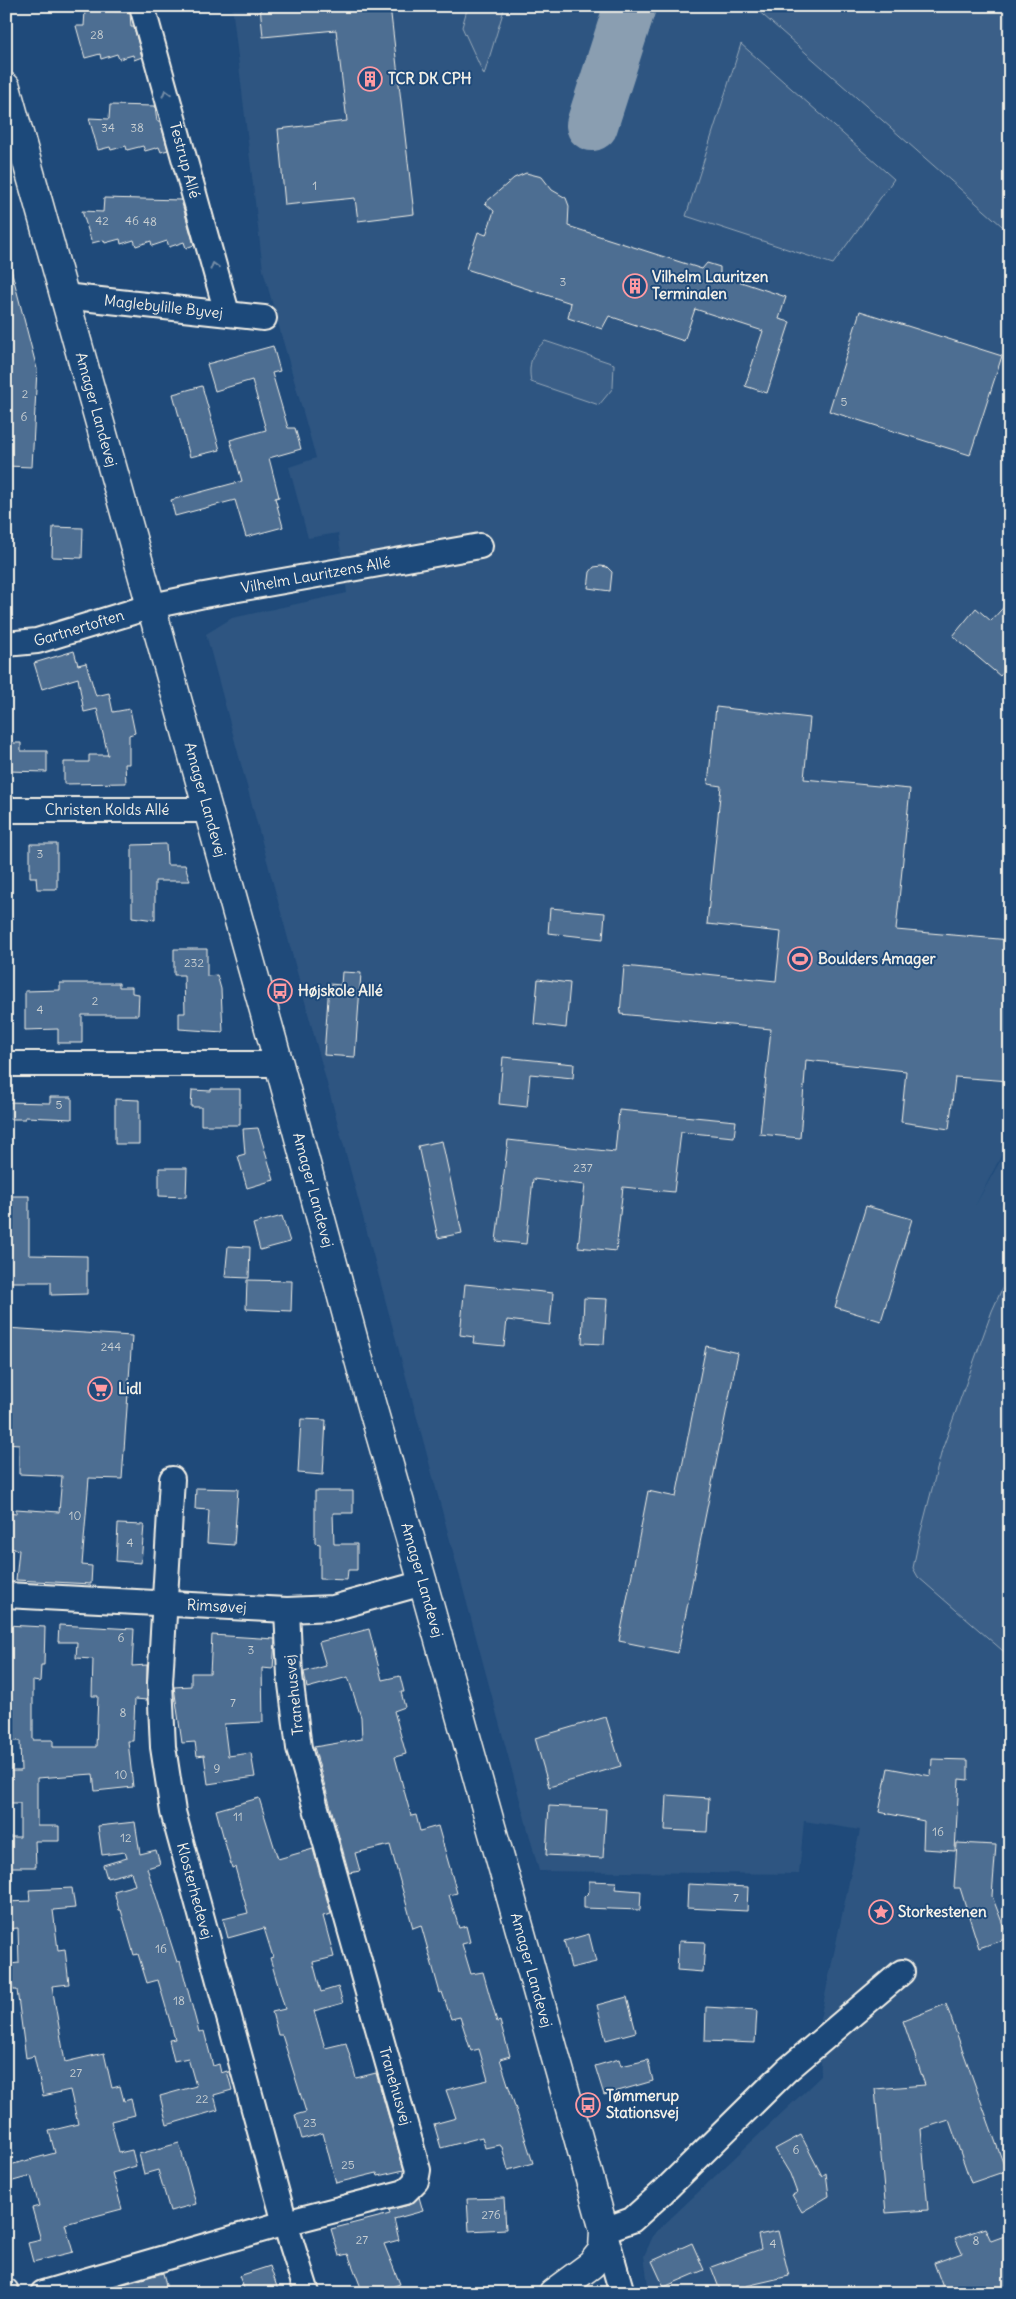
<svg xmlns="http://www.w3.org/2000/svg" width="1016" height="2299" font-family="Delius,sans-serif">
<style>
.built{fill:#2d5581}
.green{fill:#3a5f88;stroke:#97a8b8}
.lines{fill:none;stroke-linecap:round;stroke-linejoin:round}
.taxiway{stroke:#8a9eb1;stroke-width:52}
.building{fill:#4d6e92;stroke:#f4f1e8}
.street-casing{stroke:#f4f1e8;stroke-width:28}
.secondary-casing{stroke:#f4f1e8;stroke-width:31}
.street{stroke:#1f4a7a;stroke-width:24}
.secondary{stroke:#1f4a7a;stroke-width:28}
.oneway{stroke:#748da6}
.labels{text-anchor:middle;stroke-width:4;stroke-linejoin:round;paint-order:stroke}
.number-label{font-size:12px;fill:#cad0d2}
.poi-label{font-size:15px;font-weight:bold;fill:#f4f1e8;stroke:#1f4a7a;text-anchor:start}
.street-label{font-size:15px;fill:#f4f1e8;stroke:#1f4a7a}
</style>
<rect width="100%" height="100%" fill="#1f4a7a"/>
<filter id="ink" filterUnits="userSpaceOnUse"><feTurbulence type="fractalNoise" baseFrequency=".02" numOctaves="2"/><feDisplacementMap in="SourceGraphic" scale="10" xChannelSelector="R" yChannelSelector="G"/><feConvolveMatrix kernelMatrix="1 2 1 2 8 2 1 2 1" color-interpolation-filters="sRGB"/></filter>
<g filter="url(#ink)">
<!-- built -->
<path class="built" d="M232,6h778v1133l-35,67 35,-63v1150h-361l-5,-37 10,-22 167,-158 -1,-57 40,-189 -56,-9 -5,53 -260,-3 -333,-1237 26,-16 115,-25 -9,-60 -30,5 -19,-71 27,-9 -53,-188z"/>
<!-- green -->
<path class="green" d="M468,6h37l-21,69 -22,-48z
M753,6h257v227l-255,-225z
M741,44l153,135 -61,85 -147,-48z
M545,341l69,23 -1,24 -14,17 -68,-23c-3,-17 0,-29 14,-41z
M1010,1271v386l-92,-80 -5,-9 6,-29 23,-89 50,-139z"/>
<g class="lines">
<!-- taxiway -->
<path class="taxiway" d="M592,125l38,-119"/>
</g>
<!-- building -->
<path class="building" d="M260,6h130l24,208 -56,7 -3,-23 -70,7 -7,-76 69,-8 -11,-91 -73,7z
M85,11l45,1 1,15h3l8,30 -8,3 -1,-5 -14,4 -2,-5 -16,5 -1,-5 -15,4 -9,-32h8z
M110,105l45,1 2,15h3l8,29 -7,2 -2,-5 -14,4 -2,-5 -16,4 -1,-4 -15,4 -1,-3 -12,3 -9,-32 20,1z
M526,173l16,4 10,13 14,8 3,8 -1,20 134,43 5,-6 13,4v8l66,22 -7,22 11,3 -23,71 -22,-7 18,-55 -68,-22 -11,32 -75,-25 -7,13 -34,-11 3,-15 -105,-34 12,-37 8,3 8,-24 -9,-8 29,-25z
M104,198l77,2 13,45 -8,3 -2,-6 -15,5 -2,-6 -15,5 -1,-5 -15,5 -2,-6 -13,4 -1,-5 -15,4 -1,-3 -12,3 -10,-32 21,1z
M11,269l26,100 -5,98 -26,-1v-196z
M860,311l142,45 -32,99 -141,-44z
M273,346l7,25 -8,2 16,55h7l6,21 -32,9 10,39 -4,1 8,29 -37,10 -11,-37 -60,16 -4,-16 71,-19 -12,-41 36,-10 -14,-50 -37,11 -8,-27z
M202,386l18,64 -30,7 -17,-63z
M53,527l30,1 -1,30 -30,-1z
M601,566l6,1 5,5 -2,19 -22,-3 2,-16 4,-5z
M1010,600v65l-10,11 -47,-40 23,-28 15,13z
M74,651l4,14 8,-2 10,33 13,-3 4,19 17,-3 5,24 -6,2v29h-4l1,19 -62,1v-22h25v-7h19l-11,-46 -13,3 -6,-34 -36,11 -8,-26z
M716,707l94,11 -6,61 106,10 -14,141 114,10v141l-55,-4 -6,52 -48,-7 5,-51 -100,-11 -6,78 -40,-4 11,-105 -151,-15 4,-48 152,15 5,-49 -74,-8 14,-138 -13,-2z
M6,743h15v8h26v21l-41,-1z
M30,844h27v45h-20l-1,-12h-6z
M166,844l1,21h18l5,16h-35v39l-23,-3v-72z
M550,908l55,5 -2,26 -55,-6z
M174,949h33v27l10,-1 4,14 2,43 -44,-3v-16h6l-1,-38h-10z
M342,972l19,1 -6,84 -31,-2 5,-71 12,1z
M538,979l32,4 -4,45 -32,-4z
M60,983h59v4h13v6l7,1 -1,21h-56v28h-24v-14l-33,1v-39l35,-1z
M503,1057l71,7 -1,14 -43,-4 -3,33 -28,-3z
M211,1089h29v36h-39v-18h-10l1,-17 19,1z
M50,1097h22v22l-47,-2v2h-19v-17l44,1z
M115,1099l24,1v44h-24z
M619,1110l117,11 -2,16 -53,-5 -7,60 -51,-5 -7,64 -38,-4 7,-62 -52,-6 -7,65 -30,-3 12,-101 107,12z
M258,1128l16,52 -27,8 -9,-32 7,-2 -2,-25z
M442,1141l20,92 -24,5 -20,-92z
M159,1168h28l-1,29 -27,-1z
M6,1196h23v59l58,1v38l-36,1v-13h-45z
M866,1206l46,13 -31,102 -46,-14z
M282,1216l8,26 -30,8 -7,-26z
M228,1246l22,1 -1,31 -24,-1z
M247,1280l45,1 -1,30 -45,-2z
M465,1284l88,9 -3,32 -43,-5 -3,26 -31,-3 1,-6 -14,-2z
M584,1298l23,1 -3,45 -22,-1z
M6,1328l126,8 -10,143 -33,-1 -7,87 10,1 -1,18 -75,-4 3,-30 -13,-3 1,-34 9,1v-5l43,3 3,-36 -43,-2v-30l-13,-1z
M706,1346l32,7 -60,300 -59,-12 29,-150 28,6z
M301,1419l25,1 -3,55 -25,-2z
M196,1488l42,1 -4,56 -27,-2 2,-33 -14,-1z
M315,1491h38v22h-20l1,31h23v26h-9l-1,10 -27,-1v-35l-5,-1z
M118,1524l26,1 -3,38 -25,-2z
M6,1625l39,2 -1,38h-3l-1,17 -7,-1v59h20v7h43l2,-51h-6l1,-37 -17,-1 1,-16h-19l1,-17 75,4 -2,37 15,-1v35l-12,-1 -2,42h-5l5,46 -38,4 -2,-17 -56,4v48h22v15h-24l1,26h-30v-30h14v-34h-10v-32h11l-1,-30h-14z
M369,1629l13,51 18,-4 4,16h-3l4,15 -11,4 12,43 -11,3 16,59 5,-1 4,16 18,-5 19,67 -8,2 10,33 7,-2 4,16 -8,2 9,30 12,-2 14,50 3,-1 10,35 -10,3 33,104 -25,7 -6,-23 -3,-2 -14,3 -3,-11 -41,11 -7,-24 22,-6 -10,-28 42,-10 -9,-31 -8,2 -11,-34 -9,2 -9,-27 -2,1 -19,-68 -8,3 -23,-83 -35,8 5,18 -11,2 -35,-126 48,-8 -1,-22 -13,-40 -41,11 -3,-16 22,-6 -7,-24z
M212,1635l63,4v1l-2,29 -11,-1 1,54 -39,2 4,32 23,-3 4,24 -47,7 -4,-29 -7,1 -2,-14 -13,1 -8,-56 17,-1v-13h19z
M606,1717l15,49 -72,21 -14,-49z
M932,1759l36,1v20l-9,-1 -4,72 -32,-2 1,-28 -45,-9 9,-44 43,8z
M667,1795l42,3 -2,34 -42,-2z
M259,1798l19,61 35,-10 18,65 -8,2 11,41 -21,5 8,30 17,-5 5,16 -29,8 11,37 21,-5 10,35 20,-5 28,97 -26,6 -1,-3 -41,10 -13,-50 -21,6 -7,-24 11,-3 -24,-77h-4l-6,-23 13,-3 -15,-51 3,-1 -9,-29 -36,10 -5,-19 25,-6 -13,-46 -3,1 -16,-58z
M549,1806l57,3 -3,49 -57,-3z
M135,1822l5,32 16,-4 4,14 -13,4 30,94 3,-1 19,71 5,-1 9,35 6,-2 2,9 6,-2 5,19 -18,5 4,15 -51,15 -7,-29 36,-10 -8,-28 -14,3 -5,-21 6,-1 -17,-59 -11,3 -9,-29 -4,1 -13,-45h-2l-5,-19 21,-6 -4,-13 -24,6 -4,-13 24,-7 -2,-6 -23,3 -4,-29z
M957,1843l39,2 -4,51 16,42 -29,10 -19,-60h-6z
M589,1881l27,1 -1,7 26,2 -1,19 -56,-2v-11l5,-5z
M688,1884l60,3 -1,24 -60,-3z
M72,1888l3,20 -22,2 5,40 7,-1 4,35 -17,2 13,76 39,-9 8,35 8,-2 4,15 7,-2 4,16 -24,6 8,32 13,-3 4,16 -24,7 10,36 -57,15 8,28 -40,10 -5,-19 13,-3 -9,-32 7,-2 -8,-30 -25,7v-17l49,-13 -6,-22 29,-7 -8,-34 -27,6 -9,-40 -8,2 -9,-68h-4l-3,-26 9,-1 -1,-35 -12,1v-27l24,-1 -1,-11z
M589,1934l7,28 -25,6 -7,-27z
M679,1941l26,1 -2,30 -26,-2z
M627,1997l9,35 -30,8 -9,-35z
M946,2004l60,167 -35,12 -22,-63 -28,9 7,81 -42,3 -11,-124 50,-4 -22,-64z
M706,2007l51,3 -2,33 -50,-2z
M619,2059l2,7 27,-6 5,21 -49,14 -9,-29z
M801,2135l21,41 4,-3 3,23 -27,16 -10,-17 5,-2 -7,-19 -15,-25z
M179,2143l17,61 -26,7 -12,-41 -14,4 -5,-20z
M419,2197l4,14 -29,8 5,21 -15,4 16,40 -25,9h-12l-15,-39 -9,2 -8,-27 59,-15 -1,-4 20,-5z
M504,2198l2,31 -37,2 -2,-32z
M985,2228l6,13 19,-7v59h-65l-11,-30 28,-10 -7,-15z
M778,2231l11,45 -43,10 3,7h-28l-10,-26 50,-18 -3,-14z
M692,2243l12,27 -40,17 -12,-26z
M270,2266l9,27h-33l-7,-17z
M163,2273l4,16 -3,1 1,3h-59v-4z"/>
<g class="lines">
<!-- street casing -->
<g class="street-casing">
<g id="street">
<path id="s1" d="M142,6l85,307"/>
<path id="s2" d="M64,296l200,22"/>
<path id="s3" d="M6,644l31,-3 115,-35 52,-11 276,-49"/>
<path id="s4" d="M6,810h202"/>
<path d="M6,1064h273"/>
<path id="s5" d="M172,1479l-12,204 3,64 10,65 112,411 22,70"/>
<path id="s6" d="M6,1595l281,15 46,-2 90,-25"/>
<path d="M6,2291l1,2"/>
<path d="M43,2293l242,-70 120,-31 11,-11 2,-11 -119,-422 -9,-72 -3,-66"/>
<path d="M622,2293l-18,-63 28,-10 31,-28 124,-122 115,-98"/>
</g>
</g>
<!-- secondary casing -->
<g class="secondary-casing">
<g id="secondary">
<path id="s7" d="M6,87l273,977 86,318 58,201 181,647 -1,20 -12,15 -38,28"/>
</g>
</g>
<!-- street -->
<use href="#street" class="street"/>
<!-- secondary -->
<use href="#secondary" class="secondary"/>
</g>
<!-- one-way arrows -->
<defs><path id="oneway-chevron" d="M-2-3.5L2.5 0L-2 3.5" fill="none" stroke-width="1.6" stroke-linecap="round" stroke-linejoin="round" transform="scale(1.25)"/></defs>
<g class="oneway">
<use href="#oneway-chevron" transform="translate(166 93) rotate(-106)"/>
<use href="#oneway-chevron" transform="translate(214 266) rotate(-106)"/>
</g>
</g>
<!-- icons -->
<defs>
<g id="building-ring" transform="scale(1.25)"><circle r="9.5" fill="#1f4a7a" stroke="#ff9aa2" stroke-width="1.5"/><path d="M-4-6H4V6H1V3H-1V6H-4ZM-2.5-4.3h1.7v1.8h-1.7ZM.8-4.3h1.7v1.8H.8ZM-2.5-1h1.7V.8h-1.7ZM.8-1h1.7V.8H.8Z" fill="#ff9aa2"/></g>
<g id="stadium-ring" transform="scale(1.25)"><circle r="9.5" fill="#1f4a7a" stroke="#ff9aa2" stroke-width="1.5"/><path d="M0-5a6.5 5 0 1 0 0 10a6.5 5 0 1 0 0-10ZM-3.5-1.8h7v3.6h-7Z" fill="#ff9aa2"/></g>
<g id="bus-ring" transform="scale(1.25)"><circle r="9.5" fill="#1f4a7a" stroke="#ff9aa2" stroke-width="1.5"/><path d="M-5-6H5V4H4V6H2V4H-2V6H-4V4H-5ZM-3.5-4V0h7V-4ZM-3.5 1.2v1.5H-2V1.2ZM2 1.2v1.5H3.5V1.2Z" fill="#ff9aa2"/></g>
<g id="supermarket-ring" transform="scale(1.25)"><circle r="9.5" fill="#1f4a7a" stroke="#ff9aa2" stroke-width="1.5"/><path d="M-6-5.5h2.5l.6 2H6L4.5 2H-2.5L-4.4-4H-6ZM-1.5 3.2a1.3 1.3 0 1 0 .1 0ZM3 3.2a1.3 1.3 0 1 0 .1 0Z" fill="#ff9aa2"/></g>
<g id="sight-ring" transform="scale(1.25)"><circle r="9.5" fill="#1f4a7a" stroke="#ff9aa2" stroke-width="1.5"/><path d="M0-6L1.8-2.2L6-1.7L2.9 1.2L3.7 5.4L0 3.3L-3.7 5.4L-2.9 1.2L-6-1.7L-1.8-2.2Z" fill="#ff9aa2"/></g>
</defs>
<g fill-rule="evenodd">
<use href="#building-ring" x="370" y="79"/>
<use href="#building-ring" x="635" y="286"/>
<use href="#stadium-ring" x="800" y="959"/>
<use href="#bus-ring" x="280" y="991"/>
<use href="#supermarket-ring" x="100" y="1389"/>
<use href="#sight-ring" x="881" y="1912"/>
<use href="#bus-ring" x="588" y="2105"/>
</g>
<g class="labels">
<!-- number labels -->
<g class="number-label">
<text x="97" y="39">28</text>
<text x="108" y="132">34</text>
<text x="137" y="132">38</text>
<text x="315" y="190">1</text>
<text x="102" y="225">42</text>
<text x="132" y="225">46</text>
<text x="150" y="226">48</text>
<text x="563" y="286">3</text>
<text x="25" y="398">2</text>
<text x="844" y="406">5</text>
<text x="24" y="421">6</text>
<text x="40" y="858">3</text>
<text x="194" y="967">232</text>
<text x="95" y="1005">2</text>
<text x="40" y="1014">4</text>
<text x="59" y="1109">5</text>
<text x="583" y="1172">237</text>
<text x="111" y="1351">244</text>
<text x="75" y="1520">10</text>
<text x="130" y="1547">4</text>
<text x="121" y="1642">6</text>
<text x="251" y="1654">3</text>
<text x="233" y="1707">7</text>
<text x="123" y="1717">8</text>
<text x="217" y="1773">9</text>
<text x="121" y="1779">10</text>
<text x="238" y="1821">11</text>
<text x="938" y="1836">16</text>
<text x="126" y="1842">12</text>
<text x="736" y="1902">7</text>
<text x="161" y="1953">16</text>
<text x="179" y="2005">18</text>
<text x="76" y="2077">27</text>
<text x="202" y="2103">22</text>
<text x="310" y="2127">23</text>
<text x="796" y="2154">6</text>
<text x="348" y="2169">25</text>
<text x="491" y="2219">276</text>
<text x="362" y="2244">27</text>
<text x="976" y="2245">8</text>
<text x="773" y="2248">4</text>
</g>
<!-- poi labels -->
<g class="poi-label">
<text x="388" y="84">TCR DK CPH</text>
<text x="652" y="282">Vilhelm Lauritzen<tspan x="652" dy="17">Terminalen</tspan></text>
<text x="818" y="964">Boulders Amager</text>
<text x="298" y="996">Højskole Allé</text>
<text x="118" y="1394">Lidl</text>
<text x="898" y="1917">Storkestenen</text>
<text x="606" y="2101">Tømmerup<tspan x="606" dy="17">Stationsvej</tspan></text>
</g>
<!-- street labels -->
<g class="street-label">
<text dy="5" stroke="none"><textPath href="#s1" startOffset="160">Testrup Allé</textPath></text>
<text dy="5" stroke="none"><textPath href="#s2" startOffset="100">Maglebylille Byvej</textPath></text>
<text dy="5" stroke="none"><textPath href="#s7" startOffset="335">Amager Landevej</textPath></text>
<text dy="5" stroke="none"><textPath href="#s3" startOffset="318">Vilhelm Lauritzens Allé</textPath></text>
<text dy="5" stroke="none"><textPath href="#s3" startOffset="75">Gartnertoften</textPath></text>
<text dy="5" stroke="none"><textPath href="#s7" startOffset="740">Amager Landevej</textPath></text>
<text dy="5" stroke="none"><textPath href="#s4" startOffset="101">Christen Kolds Allé</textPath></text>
<text dy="5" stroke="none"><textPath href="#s7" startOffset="1145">Amager Landevej</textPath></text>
<text dy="5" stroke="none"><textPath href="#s7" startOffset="1550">Amager Landevej</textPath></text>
<text dy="5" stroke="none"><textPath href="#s6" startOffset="211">Rimsøvej</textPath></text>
<text transform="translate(294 1695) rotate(-96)" y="5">Tranehusvej</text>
<text dy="5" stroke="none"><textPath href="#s5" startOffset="416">Klosterhedevej</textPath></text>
<text dy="5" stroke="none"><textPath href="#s7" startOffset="1955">Amager Landevej</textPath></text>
<text transform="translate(395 2086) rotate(74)" y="5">Tranehusvej</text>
</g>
</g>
<!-- margin -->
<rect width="1016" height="2299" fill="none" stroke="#1f4a7a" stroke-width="25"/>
<rect x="12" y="12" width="991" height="2274" fill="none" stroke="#f4f1e8" stroke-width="2" filter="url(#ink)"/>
</svg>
